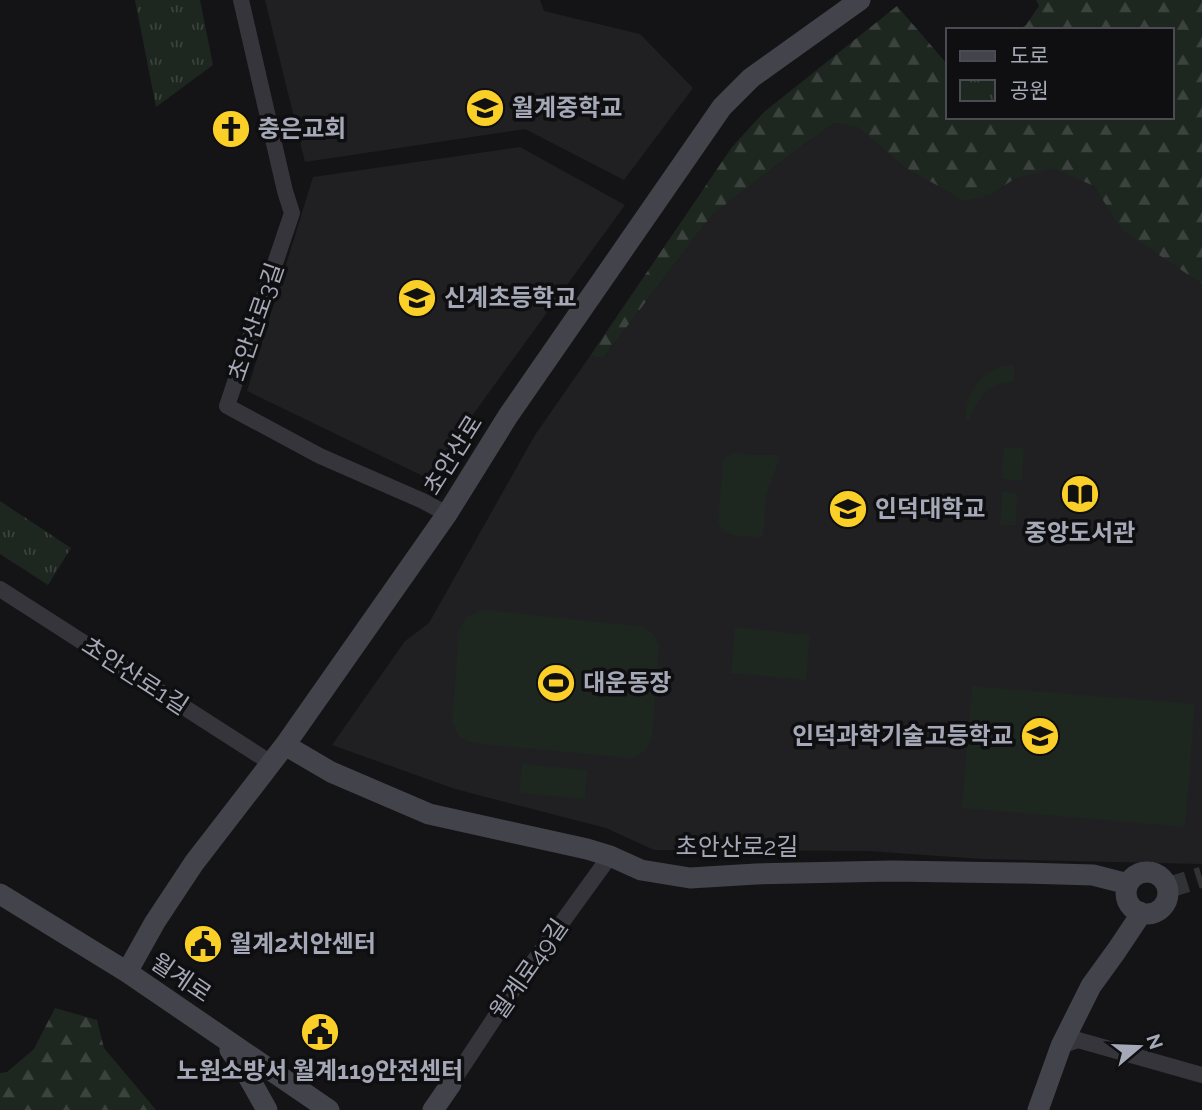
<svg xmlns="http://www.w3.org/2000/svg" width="1202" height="1110" font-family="Raleway,'Noto Sans KR',sans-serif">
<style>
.built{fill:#202023}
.grass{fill:#1e2620}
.forest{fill:url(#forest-firs)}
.park{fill:url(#park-tufts)}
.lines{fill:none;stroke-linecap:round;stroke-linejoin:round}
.secondary-tunnel{stroke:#313236;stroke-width:21;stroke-dasharray:21 10;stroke-linecap:butt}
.street{stroke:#35353b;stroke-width:16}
.secondary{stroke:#43444b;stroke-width:21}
.labels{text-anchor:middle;stroke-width:7;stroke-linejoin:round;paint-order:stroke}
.poi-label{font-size:24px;font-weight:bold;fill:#a5a8b7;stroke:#0f0f11;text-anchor:start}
.street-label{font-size:24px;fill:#a5a8b7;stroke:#0f0f11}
</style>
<defs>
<pattern id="forest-firs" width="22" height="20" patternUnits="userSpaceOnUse" patternTransform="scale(1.75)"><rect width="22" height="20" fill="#1e2620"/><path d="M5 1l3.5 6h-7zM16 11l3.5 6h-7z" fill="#3c433e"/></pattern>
<pattern id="park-tufts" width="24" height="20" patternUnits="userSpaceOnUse" patternTransform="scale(1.75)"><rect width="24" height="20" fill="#1e2620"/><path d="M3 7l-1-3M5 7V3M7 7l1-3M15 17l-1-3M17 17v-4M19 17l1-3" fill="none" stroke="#3c433e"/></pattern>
</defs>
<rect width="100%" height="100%" fill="#141416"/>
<!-- built -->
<path class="built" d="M265,0h275l4,11 96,23 53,54 -69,92 -99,-51 -220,33z
M835,123l22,4 46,39 89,28 22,-15 39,-12 41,19 29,44 79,54v580l-221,-5 -112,-8 -215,-1 -48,-22 -151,-39 -123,-44 73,-104 24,-18 106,-188 55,-79 13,2 109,-143 86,-66z
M520,147l105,58 -198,273 -180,-87 66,-214z"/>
<!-- grass -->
<path class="grass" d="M1012,365l2,2v14c-6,2 -12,2 -17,4 -16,6 -21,20 -28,35l-2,1 -1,-1c-1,-28 17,-53 46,-55z
M1004,447l20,1 -2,33 -20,-2z
M734,453l16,2h27l3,3 -14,37 -3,42c-15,-1 -37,2 -45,-13l5,-63 2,-4z
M1002,492l15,1 -1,32h-16z
M487,610l150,16c12,2 18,9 22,20l-7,91c-3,12 -11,19 -23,21l-148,-14 -12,-2 -11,-6 -6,-15 7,-90 7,-14 11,-5z
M735,627l75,8 -4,45 -75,-7z
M972,686l223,18 -10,123 -223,-19z
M522,764l65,6 -2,29 -66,-6z"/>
<!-- forest -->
<path class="forest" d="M1036,0h166v284l-80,-54 -28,-44 -41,-18 -39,11 -22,15 -27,7 -62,-35 -46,-39 -22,-4 -37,26 -86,66 -109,143 -13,-2 142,-209 32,-35 133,-106 51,59v52h224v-87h-155l9,-5 13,-19z
M55,1008l42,12 7,28 52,62h-156v-37l7,-1 27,-23z"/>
<!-- park -->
<path class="park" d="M135,0h65l13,65 -57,42z
M0,501l71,47 -23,37 -48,-31z"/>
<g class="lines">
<!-- secondary-tunnel -->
<path class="secondary-tunnel" d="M1167,888l35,-11"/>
<!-- street -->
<path class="street" d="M241,0l44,191 7,22 -65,193 93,50 103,45 24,13
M0,589l271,174
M1061,1046l17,-6 124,35
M451,1084l62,-94 97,-134"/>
<!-- secondary -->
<path class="secondary" d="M285,745l46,27 98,42 158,35 23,7 31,14 49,8 66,-4 136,-3 132,2 69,2 35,9
M1126 893a21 21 0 1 1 42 0a21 21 0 1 1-42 0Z
M0,894l127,78 202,138
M127,972l28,-50 39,-59 91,-118 162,-231 61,-98 214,-309 29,-29 109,-78
M230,1050l14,19 23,41
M433,1110l18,-26
M1038,1110l23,-64 30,-60 26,-36 20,-30 3,-8"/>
</g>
<!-- icons -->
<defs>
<g id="school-disc" transform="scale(2.0125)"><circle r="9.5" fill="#facf28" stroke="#0f0f11"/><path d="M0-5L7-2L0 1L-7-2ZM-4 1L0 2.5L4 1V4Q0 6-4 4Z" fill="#111"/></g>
<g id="church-disc" transform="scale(2.0125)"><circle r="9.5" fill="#facf28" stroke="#0f0f11"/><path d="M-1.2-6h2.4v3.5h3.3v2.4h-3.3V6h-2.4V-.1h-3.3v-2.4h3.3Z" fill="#111"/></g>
<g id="library-disc" transform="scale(2.0125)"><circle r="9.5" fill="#facf28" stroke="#0f0f11"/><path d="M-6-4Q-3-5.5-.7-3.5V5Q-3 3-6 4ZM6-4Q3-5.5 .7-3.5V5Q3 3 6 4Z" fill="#111"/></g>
<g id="university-disc" transform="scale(2.0125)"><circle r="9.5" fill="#facf28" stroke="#0f0f11"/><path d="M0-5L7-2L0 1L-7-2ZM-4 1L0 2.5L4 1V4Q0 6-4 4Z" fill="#111"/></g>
<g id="stadium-disc" transform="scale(2.0125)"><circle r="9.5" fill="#facf28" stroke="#0f0f11"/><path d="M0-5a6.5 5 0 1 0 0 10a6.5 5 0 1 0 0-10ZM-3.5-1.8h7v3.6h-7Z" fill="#111"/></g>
<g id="civic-disc" transform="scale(2.0125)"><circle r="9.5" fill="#facf28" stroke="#0f0f11"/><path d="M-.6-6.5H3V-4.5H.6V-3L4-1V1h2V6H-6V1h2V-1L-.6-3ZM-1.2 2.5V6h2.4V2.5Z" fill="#111"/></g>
</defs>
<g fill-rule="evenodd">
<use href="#school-disc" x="485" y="108"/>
<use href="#church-disc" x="231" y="129"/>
<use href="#school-disc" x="417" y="298"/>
<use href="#library-disc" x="1080" y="494"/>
<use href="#university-disc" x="848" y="509"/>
<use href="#stadium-disc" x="556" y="683"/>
<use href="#school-disc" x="1040" y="736"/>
<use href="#civic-disc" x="203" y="944"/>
<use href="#civic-disc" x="320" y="1032"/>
</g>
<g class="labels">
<!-- poi labels -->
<g class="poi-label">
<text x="512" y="116">월계중학교</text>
<text x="258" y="137">충은교회</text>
<text x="444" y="306">신계초등학교</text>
<text x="875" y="517">인덕대학교</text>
<text x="1080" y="541" text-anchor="middle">중앙도서관</text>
<text x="583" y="691">대운동장</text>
<text x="1013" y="744" text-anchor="end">인덕과학기술고등학교</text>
<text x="230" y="952">월계2치안센터</text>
<text x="320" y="1079" text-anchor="middle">노원소방서 월계119안전센터</text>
</g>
<!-- street labels -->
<g class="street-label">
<text transform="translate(256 322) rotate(-71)" y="8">초안산로3길</text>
<text transform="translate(453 455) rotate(-58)" y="8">초안산로</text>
<text transform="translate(135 676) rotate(33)" y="8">초안산로1길</text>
<text x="737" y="855">초안산로2길</text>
<text transform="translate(529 969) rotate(-55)" y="8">월계로49길</text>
<text transform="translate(181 978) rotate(34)" y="8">월계로</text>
</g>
</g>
<!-- legend -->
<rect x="946" y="28" width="228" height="91" fill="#0f0f11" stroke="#4b4c53" stroke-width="2"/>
<rect x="960" y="51" width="35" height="10" fill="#43444b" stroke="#4b4c53" stroke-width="2"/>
<text x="1010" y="63" font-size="21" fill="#a5a8b7">도로</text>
<rect x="960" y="80" width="35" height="21" fill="url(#park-tufts)" stroke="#4b4c53" stroke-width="2"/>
<text x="1010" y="98" font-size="21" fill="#a5a8b7">공원</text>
<!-- north arrow -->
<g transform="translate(1139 1047) rotate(71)" stroke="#0f0f11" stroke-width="5" paint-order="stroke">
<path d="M0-5L12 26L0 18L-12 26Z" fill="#a5a8b7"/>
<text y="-10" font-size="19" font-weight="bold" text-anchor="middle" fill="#a5a8b7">N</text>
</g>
</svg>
